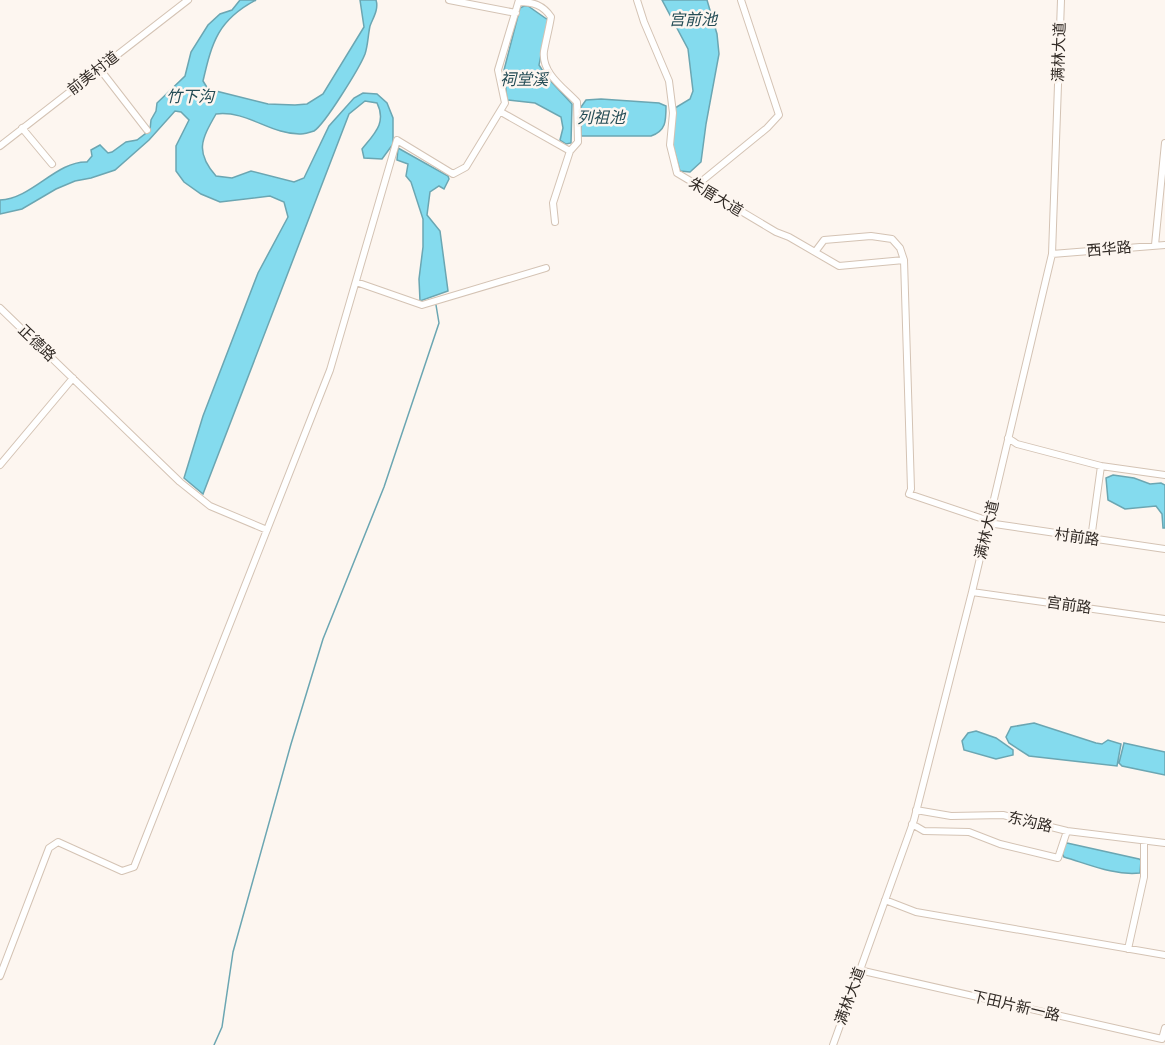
<svg xmlns="http://www.w3.org/2000/svg" width="1165" height="1045" font-family="'Open Sans','Noto Sans SC',sans-serif">
<style>
.water{fill:#84dbee;stroke:#6ba6b2;stroke-width:1.5}
.lines{fill:none;stroke-linecap:round;stroke-linejoin:round}
.stream{stroke:#6ba6b2;stroke-width:1.5}
.minor-casing{stroke:#d4c3b4;stroke-width:8}
.minor{stroke:#fff;stroke-width:6}
.labels{text-anchor:middle;stroke-width:5;stroke-linejoin:round;paint-order:stroke}
.street-label{font-size:15px;fill:#312a25;stroke:#fdf6f0}
.water-label{font-size:16px;font-style:italic;fill:#254d56;stroke:#fdf6f0}
</style>
<rect width="100%" height="100%" fill="#fdf6f0"/>
<!-- water -->
<path class="water" d="M240,0h16c-38,20 -44,42 -53,81l5,8 60,15 27,1 12,-1 16,-10 41,-67 -4,-27h16c3,9 -3,18 -6,26 -2,9 -2,19 -5,28 -5,13 -40,70 -51,77 -3,1 -10,3 -13,3 -30,1 -54,-24 -85,-20 -15,26 -21,38 0,62l16,2 19,-7 43,11 10,-4 25,-52 25,-28 9,-5 14,1 10,9 6,15v26l-11,15 -18,-1 -2,-9c12,-15 25,-26 15,-46l-12,-2 -16,13 -146,380 -19,-16 19,-62 55,-143 30,-56 -4,-15 -14,-6 -50,6 -19,-8 -17,-12 -8,-11v-25l13,-26 -8,-8 -6,-1 -26,29 -34,30 -24,8 -16,3 -19,8 -34,20 -22,5v-14c32,-1 56,-39 87,-38l5,-6 -1,-6 9,-5 8,8 4,-1 14,-10 11,-2 13,-10 1,-10 5,-9 1,-8 28,-27 6,-24 17,-27 12,-11 12,-4z
M662,0h45l10,34 2,20 -13,70 -5,38 -11,10 -10,-1 -7,-25 2,-38 15,-9 3,-8 -5,-42z
M524,6h4l20,14 -9,45 7,11 26,28 -1,39 -5,1 -6,-4 3,-12 -2,-11 -26,-14 -28,-3 -3,-30 16,-62z
M601,99l58,4 7,3c0,15 0,25 -15,30h-70v-29l5,-7z
M398,148l50,28 1,3 -5,10 -5,-3 -9,6 -3,23 13,16 8,60 -28,10 -1,-22 4,-32v-28l-12,-37 -5,-6 2,-12 -11,-4z
M1113,475l21,3 16,6 11,-1 4,2v43h-2l-1,-14 -6,-8 -31,3 -17,-9 -2,-22z
M1034,723l62,20 6,1 6,-4 13,4 -4,22 -88,-10 -20,-13 -3,-6 5,-10z
M976,731l20,7 17,12v5l-17,4 -32,-9 -2,-9 6,-8z
M1124,743l41,9v23l-43,-9 -3,-3z
M1067,843l72,16 2,1 -1,13c-25,3 -52,-9 -76,-16l-2,-4 1,-8z"/>
<g class="lines">
<!-- stream -->
<path class="stream" d="M214,1045l8,-18 11,-75 58,-208 32,-105 61,-152 55,-164 -3,-18"/>
<!-- minor casing -->
<g class="minor-casing">
<path id="minor" d="M449,0l67,13
M637,0l7,22 25,59 4,32 -3,32 7,28 99,59 13,5 50,29 65,-6 7,229 -2,5 80,27
M99,68l48,62
M501,112l69,39 8,-9 -1,-40c-13,-14 -36,-29 -33,-51 2,-11 5,-22 7,-34 -8,-12 -18,-15 -32,-15
M22,128l30,36
M0,146l188,-146
M697,185l70,-57 12,-13 -38,-115
M555,222l-2,-19 17,-52
M1155,245l10,-102
M815,252l9,-12 47,-4 21,3 8,9 4,12
M1052,254l113,-9
M356,282l66,23 124,-37
M0,308l180,174 30,24 57,24
M1008,438l9,6 84,22 -10,73
M0,465l73,-87
M1101,466l64,9
M988,523l177,26
M972,592l193,27
M916,810l35,6 52,-1 64,16 98,12
M912,824l12,7 45,1 31,12 58,14 9,-27
M885,900l31,12 249,43
M1128,949l16,-72v-36
M859,970l303,69 3,-11
M0,976l49,-128 9,-6 64,29 12,-4 196,-497 67,-230 56,34 13,-7 39,-64 -7,-33 21,-70
M833,1045l81,-225 58,-228 80,-338 9,-254"/>
</g>
<!-- minor -->
<use href="#minor" class="minor"/>
</g>
<g class="labels">
<!-- street labels -->
<g class="street-label">
<text transform="translate(1059 52) rotate(-88)" y="5">满林大道</text>
<text transform="translate(93 73) rotate(-38)" y="5">前美村道</text>
<text transform="translate(716 197) rotate(31)" y="5">朱厝大道</text>
<text transform="translate(1109 249) rotate(-5)" y="5">西华路</text>
<text transform="translate(37 343) rotate(44)" y="5">正德路</text>
<text transform="translate(987 530) rotate(-77)" y="5">满林大道</text>
<text transform="translate(1077 537) rotate(8)" y="5">村前路</text>
<text transform="translate(1069 605) rotate(8)" y="5">宫前路</text>
<text transform="translate(1030 822) rotate(13)" y="5">东沟路</text>
<text transform="translate(850 996) rotate(-70)" y="5">满林大道</text>
<text transform="translate(1016 1006) rotate(13)" y="5">下田片新一路</text>
</g>
<!-- water labels -->
<g class="water-label">
<text x="693" y="25">宫前池</text>
<text x="524" y="85">祠堂溪</text>
<text x="190" y="102">竹下沟</text>
<text x="601" y="123">列祖池</text>
</g>
</g>
</svg>
